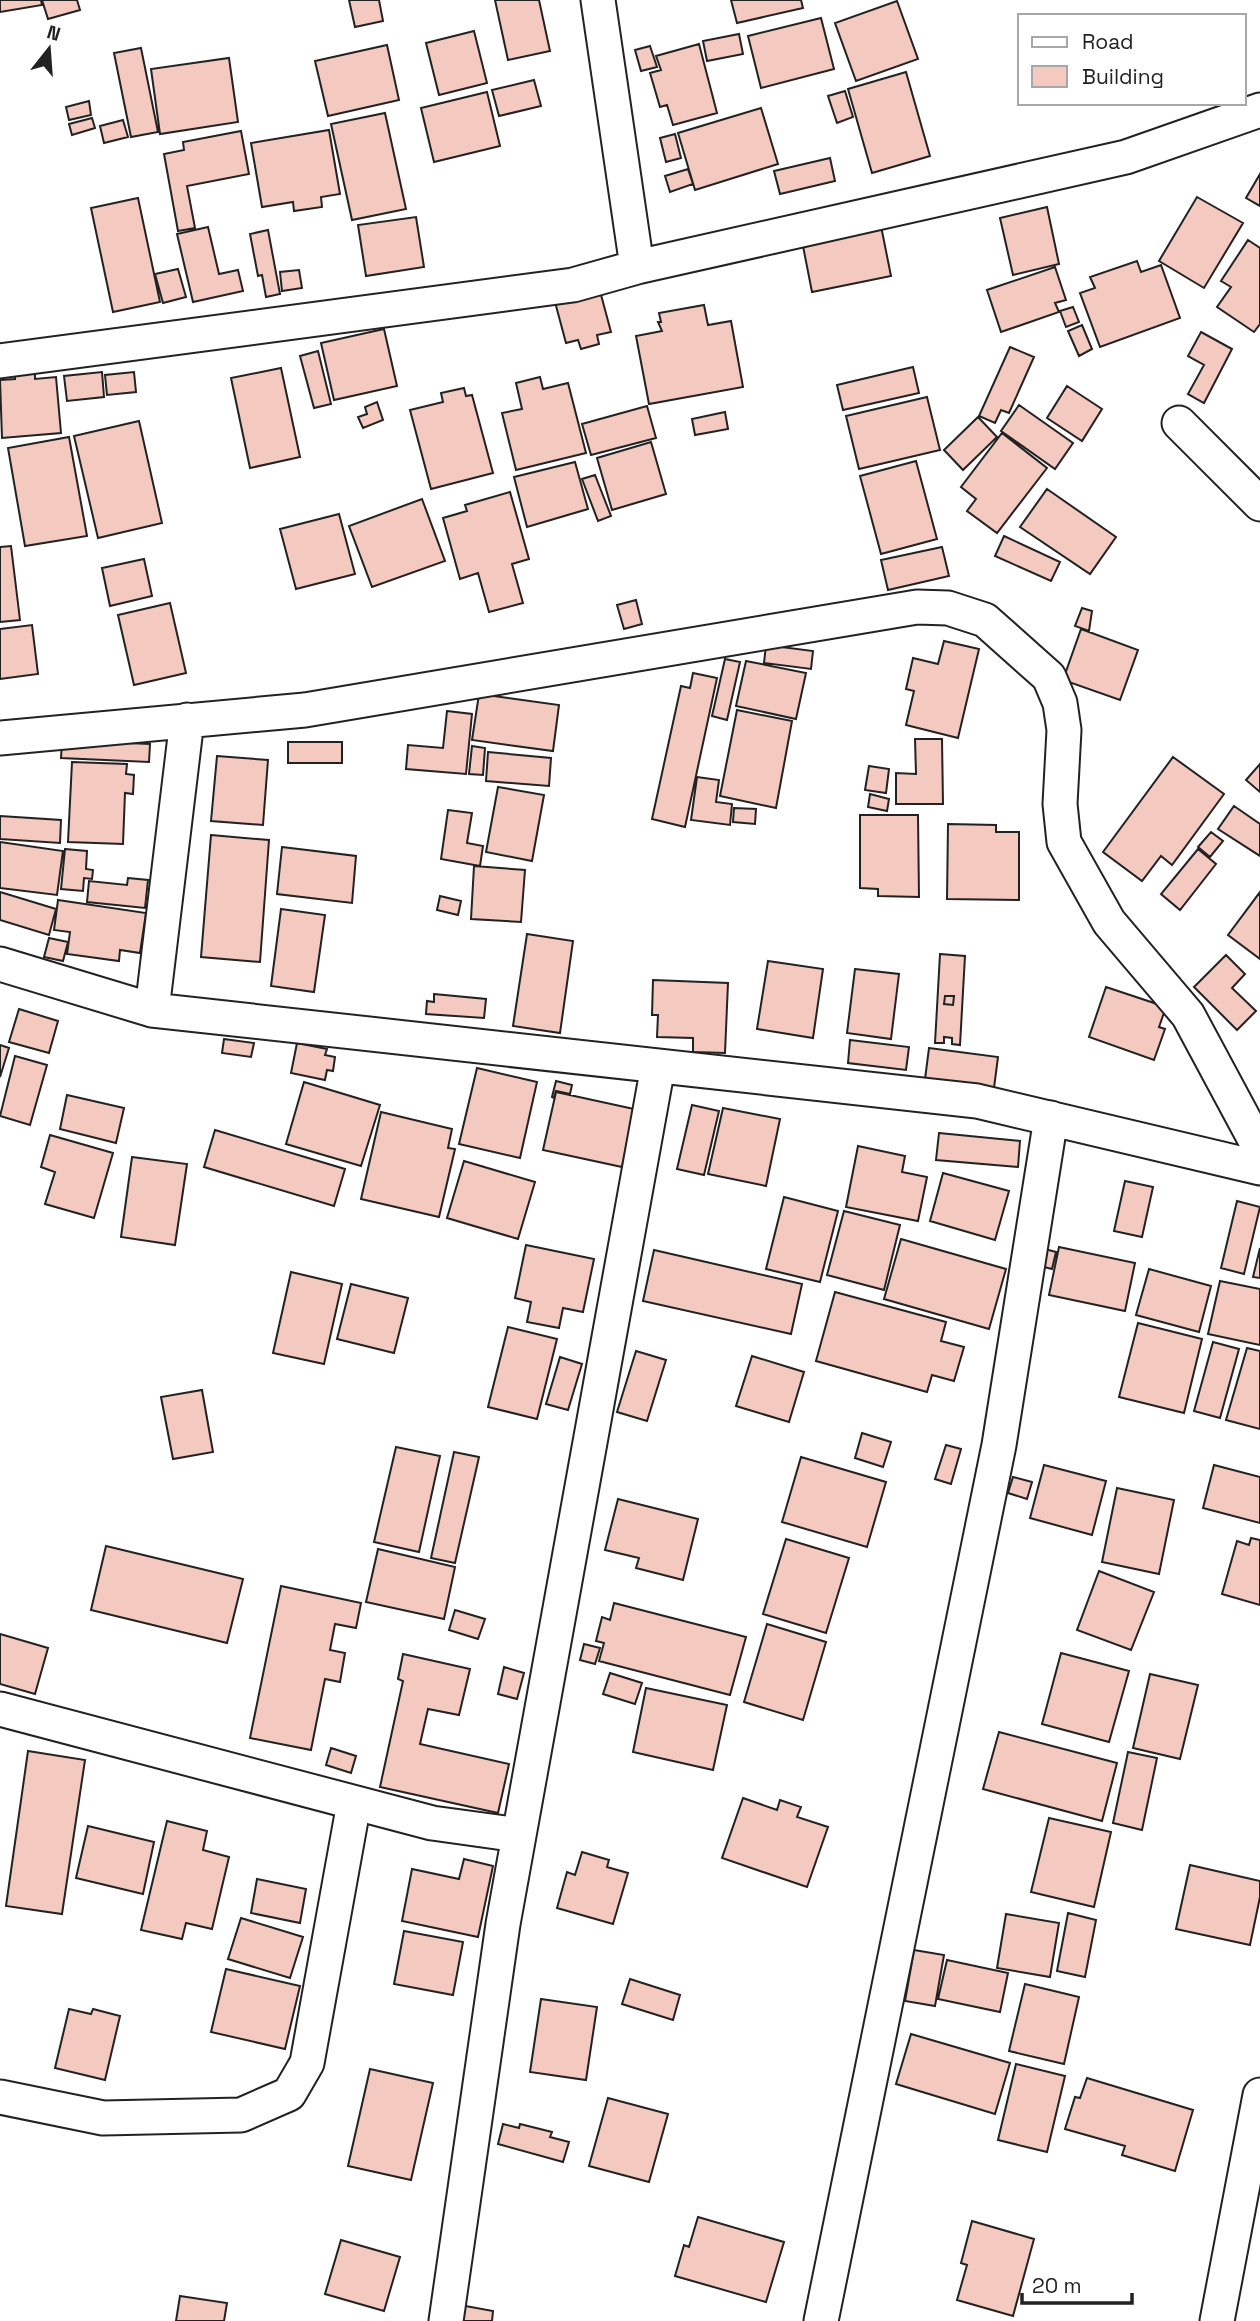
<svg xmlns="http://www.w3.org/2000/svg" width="1260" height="2321" font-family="'Space Grotesk',sans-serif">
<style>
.building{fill:#f3c9c0;stroke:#222;stroke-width:2}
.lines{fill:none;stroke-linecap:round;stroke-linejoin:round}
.street-casing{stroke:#222;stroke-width:37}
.street{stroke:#fff;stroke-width:33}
</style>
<rect width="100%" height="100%" fill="#fff"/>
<!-- building -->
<path class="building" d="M0,0h41l1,5 -42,7z
M42,0h35l3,10 -32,9z
M349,0h30l4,21 -28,6z
M495,0h44l11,51 -42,9z
M731,0h70l2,8 -66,15z
M897,1l21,58 -62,22 -21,-58z
M821,18l13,51 -73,19 -13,-52z
M474,31l13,52 -48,12 -13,-52z
M739,34l4,20 -36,7 -4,-20z
M699,44l18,69 -44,12 -6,-20 -7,2 -10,-34 11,-3 -5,-14z
M387,45l12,55 -71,16 -13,-55z
M650,46l7,21 -16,4 -6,-21z
M141,48l17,84 -27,5 -17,-84z
M229,58l9,64 -78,12 -9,-65z
M906,72l24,84 -58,17 -24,-84z
M534,80l7,26 -42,10 -7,-26z
M845,91l8,26 -16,6 -9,-27z
M487,92l13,54 -66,16 -13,-54z
M89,101l2,14 -22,5 -3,-13z
M761,108l17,56 -83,26 -17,-57z
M385,113l21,96 -54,11 -21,-96z
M92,118l3,10 -23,7 -3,-11z
M123,120l5,17 -24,6 -4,-17z
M329,130l11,64 -19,3 1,10 -28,4 -1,-9 -31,5 -11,-64z
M241,131l8,43 -62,12 8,42 -17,3 -14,-77 20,-4 -1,-8z
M675,134l6,24 -15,4 -6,-24z
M830,158l5,23 -55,13 -6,-23z
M688,169l5,15 -23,8 -5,-16z
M1260,174v32l-14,-8z
M1197,197l46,26 -39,65 -45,-27z
M138,198l22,104 -47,10 -22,-104z
M1047,207l12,57 -46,11 -13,-57z
M416,217l8,50 -58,9 -8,-51z
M881,226l10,50 -79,16 -10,-51z
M208,227l11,47 19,-4 5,21 -50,11 -16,-68z
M268,230l12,64 -14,3 -4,-22 -4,1 -8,-42z
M1248,240l12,8v76l-6,8 -37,-25 14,-20 -10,-6z
M1137,261l4,11 20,-7 19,53 -80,29 -20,-54 15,-5 -5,-11z
M1055,267l11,33 -11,3 4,9 -58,20 -14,-42z
M178,269l8,28 -23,6 -8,-29z
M299,270l3,18 -20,3 -2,-19z
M600,291l11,41 -14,3 2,9 -18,5 -3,-9 -12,3 -11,-41z
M704,305l4,20 23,-4 12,66 -94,17 -13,-68 26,-5 -4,-9h3l-2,-9z
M1073,307l6,15 -13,5 -6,-16z
M1082,325l10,24 -13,7 -11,-25z
M384,329l13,57 -63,14 -13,-57z
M1201,332l31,17 -28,54 -16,-9 16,-29 -16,-9z
M1010,347l24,10 -25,56 -8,-3 -6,13 -16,-7z
M318,351l13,53 -17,4 -14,-52z
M913,367l6,26 -76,17 -6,-25z
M281,368l19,89 -50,11 -19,-90z
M35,371v8l21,-2 5,56 -59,5 -2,-58 15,-1v-6z
M102,372l2,25 -37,4 -3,-25z
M134,372l2,20 -29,3 -2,-20z
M540,377l3,12 25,-6 18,70 -70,17 -14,-57 20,-4 -6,-26z
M1067,386l35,23 -20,32 -35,-23z
M464,388l2,8 6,-1 21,78 -62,16 -21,-79 33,-8 -2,-9z
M927,397l13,53 -81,19 -13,-53z
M377,402l6,18 -20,8 -5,-11 9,-3 -2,-7z
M1019,405l54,38 -18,26 -54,-38z
M647,406l9,32 -65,17 -9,-31z
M725,412l3,17 -33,6 -3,-16z
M978,417l19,20 -34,33 -19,-20z
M139,421l23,102 -64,15 -24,-102z
M1002,433l45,35 -50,65 -30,-22 9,-12 -15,-12z
M69,437l18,99 -62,10 -17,-98z
M651,442l15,52 -54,16 -15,-52z
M916,461l21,78 -56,15 -21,-78z
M575,462l13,47 -61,18 -13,-50z
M595,475l16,41 -13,5 -16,-42z
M1047,489l69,48 -26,37 -70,-47z
M510,492l19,67 -17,5 11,39 -34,9 -11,-39 -18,6 -17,-61 24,-7 -2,-6z
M422,499l23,62 -73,26 -23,-61z
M339,514l16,60 -59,15 -16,-60z
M1004,536l56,26 -9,19 -56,-25z
M11,546l9,74 -20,2v-75z
M942,547l7,29 -61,14 -7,-30z
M144,559l8,37 -42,10 -8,-38z
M636,600l6,24 -18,5 -7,-24z
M170,603l16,70 -52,12 -16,-70z
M1082,608l10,3 -3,20 -14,-5z
M32,625l6,49 -38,5v-50z
M1081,629l57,21 -18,50 -57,-20z
M944,641l35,8 -21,89 -52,-13 8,-34 -8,-2 7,-31 25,6z
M766,645l47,6 -2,18 -47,-6z
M725,659l15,3 -13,58 -15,-4z
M746,661l60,12 -10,46 -60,-13z
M693,673l24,5 -32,149 -33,-8 29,-133 9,2z
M479,694l80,11 -6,46 -81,-11z
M737,710l55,11 -16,87 -56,-12z
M447,711l25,3 -6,60 -60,-5 2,-24 35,3z
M915,739h27l1,65h-47v-31l20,1z
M62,740l88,4 -1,18 -88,-4z
M288,742h54v21h-54z
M472,746l13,2 -2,27 -14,-1z
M488,752l63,6 -2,28 -63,-5z
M217,756l51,4 -5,65 -52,-4z
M1173,757l51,37 -52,71 -11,-9 -19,25 -39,-29z
M72,762l55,2 -1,10 8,1 -1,19 -8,-1 -2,51 -55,-2z
M1260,764v28l-14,-12z
M869,766l20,3 -3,24 -21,-3z
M697,777l22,3 -3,22 16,2 -2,21 -39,-5z
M498,787l46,8 -12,66 -46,-9z
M870,794l19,5 -2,12 -19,-4z
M1234,806l26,18v32l-42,-27z
M734,808l22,1 -1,15 -22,-2z
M448,810l24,3 -5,30 16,3 -3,20 -39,-7z
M860,815h58l1,82 -41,-1v-7l-18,-1z
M0,816l61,4 -1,23 -60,-4z
M948,824l48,1v7h23v68l-72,-1z
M1211,832l12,9 -13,16 -12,-10z
M211,835l58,5 -9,122 -59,-5z
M0,842l63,9 -6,44 -57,-7z
M282,847l74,9 -4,47 -75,-9z
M65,849l22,2 -1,18 7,1 -1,9 -8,-1 -1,13 -22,-2z
M1198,849l18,15 -36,46 -19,-16z
M474,866l51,4 -4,52 -50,-3z
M128,878l20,2 -3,28 -58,-6 2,-21 38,4z
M0,892l56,17 -7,26 -49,-15z
M1260,892v67l-32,-24z
M440,896l21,5 -3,14 -21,-5z
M58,900l88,13 -6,40 -20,-3 -1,11 -52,-7 3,-22 -16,-2z
M281,909l44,6 -11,77 -43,-6z
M527,934l46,7 -13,92 -47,-7z
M49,938l19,4 -5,19 -19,-4z
M940,954l25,2 -5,89 -8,-1v-6l-8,-1v6h-9z
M1226,955l19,19 -13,14 24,23 -19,19 -43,-43z
M768,961l55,8 -10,69 -56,-9z
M855,969l44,5 -8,65 -44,-6z
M653,980l75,3 -3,70 -32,-1v-14l-36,-1 1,-22h-6z
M1106,987l60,20 -7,20 6,2 -11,31 -65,-23z
M434,994l52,5 -2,19 -58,-4 1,-13 7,1z
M945,996h9l-1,9 -9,-1z
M19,1009l39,12 -9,32 -40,-11z
M224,1039l30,4 -3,14 -29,-4z
M850,1040l59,7 -3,23 -58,-7z
M297,1043l30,6 -2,6 10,2 -2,14 -6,-1 -2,10 -34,-7z
M0,1045l9,3 -9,29z
M929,1048l69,9 -4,31 -69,-9z
M15,1056l32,9 -17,60 -30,-9z
M477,1068l60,14 -17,76 -61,-14z
M556,1081l16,4 -2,9 -14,-3 -2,7 -2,-1z
M304,1082l76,23 -19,61 -75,-22z
M556,1092l78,17 -12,58 -79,-17z
M67,1095l57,13 -8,35 -56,-14z
M692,1105l27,6 -15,64 -27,-6z
M723,1108l57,11 -14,67 -58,-12z
M381,1112l71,17 -4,19 7,1 -16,68 -78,-18z
M215,1130l130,39 -11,37 -130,-39z
M939,1133l81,8 -2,26 -82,-7z
M50,1135l63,18 -19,65 -49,-14 10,-32 -14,-5z
M858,1146l47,10 -3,16 25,5 -9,44 -72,-14z
M132,1157l55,7 -12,81 -54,-8z
M464,1161l71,21 -17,57 -71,-21z
M943,1173l66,18 -14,49 -65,-19z
M1125,1181l28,6 -11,50 -28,-6z
M784,1197l54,14 -18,71 -54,-13z
M1237,1201l23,6 -16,67 -23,-6z
M844,1211l56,14 -16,65 -57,-15z
M901,1239l105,30 -17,60 -105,-30z
M526,1245l68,14 -11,53 -20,-4 -4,20 -32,-6 4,-20 -16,-4z
M1059,1247l76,16 -10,48 -76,-16z
M1260,1248v30l-7,-1z
M1045,1249l11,3 -4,17 -12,-3z
M654,1250l148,34 -11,50 -148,-33z
M1149,1269l62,17 -12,46 -63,-17z
M291,1272l51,12 -18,80 -51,-11z
M1220,1281l40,8v56l-52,-11z
M351,1284l57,14 -14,55 -57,-14z
M835,1292l111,30 -5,19 23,6 -10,34 -22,-6 -5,17 -111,-31z
M1138,1323l64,16 -18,74 -65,-16z
M508,1327l49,12 -20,80 -49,-12z
M1213,1342l26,7 -19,69 -26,-7z
M1247,1348l13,3v78l-34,-9z
M636,1351l30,9 -19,61 -30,-9z
M752,1356l52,16 -15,50 -53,-16z
M560,1357l22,7 -14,46 -22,-6z
M202,1390l11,62 -40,7 -12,-62z
M862,1433l29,9 -8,25 -28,-9z
M946,1445l15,4 -10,35 -16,-5z
M396,1447l44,9 -21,96 -45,-10z
M454,1452l25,5 -24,106 -24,-5z
M801,1457l85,25 -19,65 -85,-25z
M1044,1465l62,16 -14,54 -62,-17z
M1214,1465l46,12v46l-57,-15z
M1013,1477l19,5 -5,17 -19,-6z
M1117,1488l57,12 -15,74 -57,-12z
M618,1499l80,20 -15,61 -47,-12 3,-10 -34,-8z
M1251,1538l9,2v65l-38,-11 15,-53 12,4z
M786,1539l63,19 -23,75 -63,-19z
M106,1546l137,33 -16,64 -136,-33z
M378,1549l77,18 -11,52 -78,-17z
M1099,1571l55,21 -23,58 -54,-20z
M281,1586l80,17 -5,25 -21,-4 -5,26 15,3 -5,29 -15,-3 -14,71 -61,-12z
M614,1603l132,34 -16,58 -131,-34 5,-18 -8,-2 6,-24 8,3z
M455,1610l30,9 -7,20 -29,-9z
M767,1624l59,18 -23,78 -59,-18z
M0,1634l48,14 -13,46 -35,-10z
M584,1644l16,4 -5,16 -15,-4z
M1061,1653l68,18 -20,71 -67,-18z
M403,1654l67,15 -11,46 -31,-6 -8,35 89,20 -11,49 -118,-26 23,-106 -5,-2z
M504,1667l20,6 -7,26 -19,-5z
M610,1673l32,10 -7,21 -32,-10z
M1150,1674l48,11 -18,74 -47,-11z
M646,1688l81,17 -14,65 -80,-18z
M999,1732l118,31 -15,58 -119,-32z
M331,1748l25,8 -5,17 -25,-8z
M28,1751l57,9 -23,154 -56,-8z
M1128,1752l29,6 -15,72 -29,-7z
M743,1798l34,12 3,-10 21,7 -4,10 31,10 -21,60 -85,-29z
M1049,1818l62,14 -17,75 -63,-15z
M167,1821l40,10 -4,19 26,7 -17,72 -26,-6 -4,16 -41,-9z
M88,1826l66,16 -11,52 -67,-16z
M582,1852l27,8 -2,7 21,6 -15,51 -56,-16 10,-36 8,3z
M464,1859l29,7 -15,71 -76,-16 10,-52 47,10z
M1190,1865l70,16v16l-10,48 -74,-16z
M257,1879l49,10 -6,34 -49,-10z
M1068,1913l28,7 -11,57 -28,-6z
M1006,1914l53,9 -9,54 -53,-9z
M241,1918l62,19 -13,41 -62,-19z
M404,1931l59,11 -10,53 -59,-11z
M914,1950l30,5 -9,51 -30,-5z
M947,1960l61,13 -8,39 -62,-13z
M226,1969l74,17 -15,63 -74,-17z
M630,1979l50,16 -7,25 -51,-16z
M1025,1984l54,13 -15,67 -55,-13z
M541,1999l56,8 -11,73 -56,-8z
M69,2009l22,5 2,-5 27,7 -15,64 -50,-12z
M911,2034l99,29 -15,51 -99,-30z
M1016,2064l49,12 -18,76 -49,-12z
M370,2069l63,14 -22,97 -63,-14z
M1087,2078l106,32 -18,61 -53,-16 3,-9 -60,-17 10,-32 5,1z
M608,2098l60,16 -19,68 -60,-16z
M503,2124l16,4 1,-4 32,8 -2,5 19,5 -6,20 -65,-18z
M698,2217l86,25 -18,60 -91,-26 9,-31 5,2z
M972,2221l62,18 -21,77 -56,-16 10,-35 -6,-2z
M341,2240l59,17 -16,54 -59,-17z
M180,2296l47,7 -3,18h-48z
M460,2305l33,6 -1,10h-35z"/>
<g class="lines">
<!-- street casing -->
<g class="street-casing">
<path id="street" d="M598,0l39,267
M0,361l573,-76 64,-18 489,-110 134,-47
M1179,423l81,81
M0,738l305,-28 612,-103 31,1 37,12 64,57 11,26 4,27 -4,74 4,38 45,80 79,93 72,134
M0,964l152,46 825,91 283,67
M152,1010l35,-290
M0,1709l432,114 87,12
M0,2097l103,21 138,-3 48,-21 18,-31 47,-260
M446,2321l57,-397 155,-858
M821,2321l178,-876 52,-327
M1217,2321l43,-226"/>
</g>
<!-- street -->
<use href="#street" class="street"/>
</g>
<!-- legend -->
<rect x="1018" y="14" width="228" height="91" fill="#ffffff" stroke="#a7a7a7" stroke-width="2"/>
<rect x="1032" y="37" width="35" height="10" fill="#ffffff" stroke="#a7a7a7" stroke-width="2"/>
<text x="1082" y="49" font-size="21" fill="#222222">Road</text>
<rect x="1032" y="66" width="35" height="21" fill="#f3c9c0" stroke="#a7a7a7" stroke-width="2"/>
<text x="1082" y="84" font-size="21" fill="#222222">Building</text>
<!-- north arrow -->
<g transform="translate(49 49) rotate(17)" stroke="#ffffff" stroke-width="5" paint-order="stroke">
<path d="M0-5L12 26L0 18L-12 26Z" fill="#222222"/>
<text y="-10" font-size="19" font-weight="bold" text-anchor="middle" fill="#222222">N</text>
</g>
<!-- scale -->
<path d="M1022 2293v10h110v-10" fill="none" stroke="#222222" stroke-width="3.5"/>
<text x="1032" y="2293" font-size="21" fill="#222222" stroke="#ffffff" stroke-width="5" paint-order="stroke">20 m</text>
</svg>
